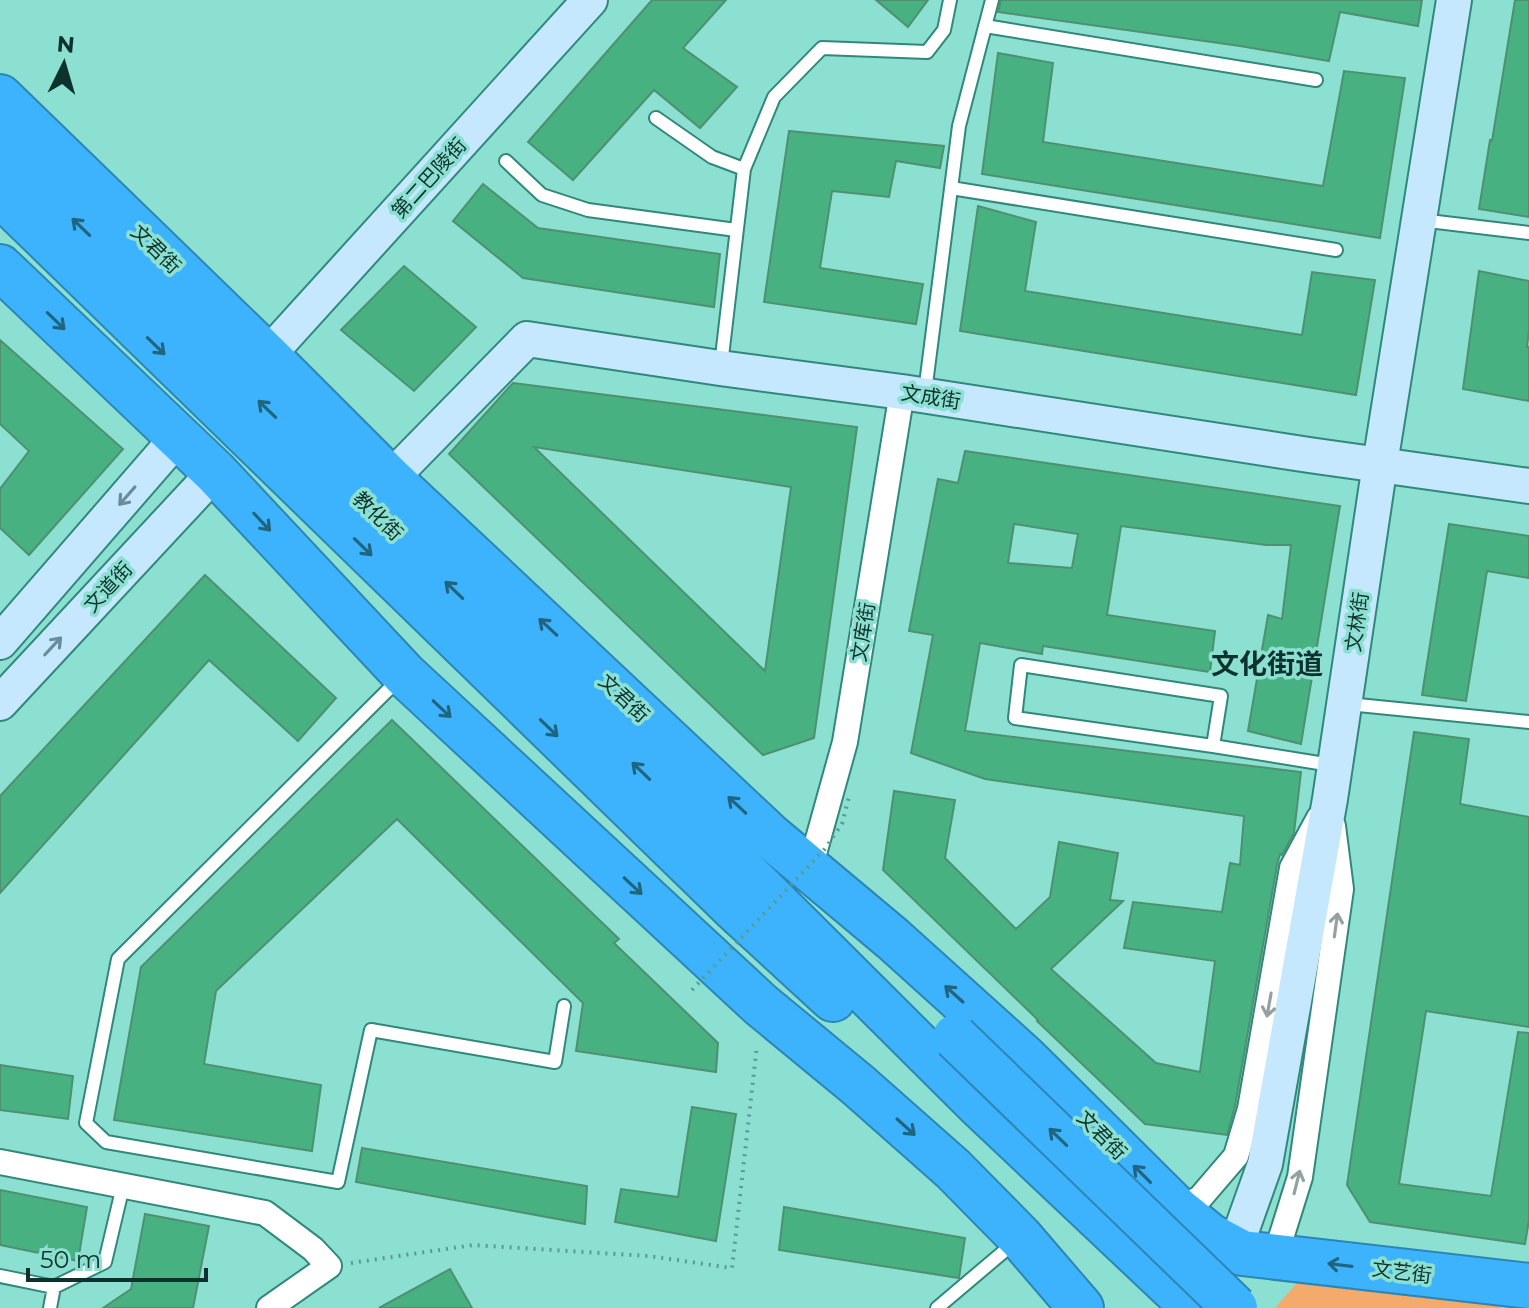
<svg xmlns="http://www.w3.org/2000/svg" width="1529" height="1308" font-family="Montserrat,'Noto Sans SC',sans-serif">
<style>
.green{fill:#f3aa6a}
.building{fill:#48b182;stroke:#4e9070;stroke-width:2;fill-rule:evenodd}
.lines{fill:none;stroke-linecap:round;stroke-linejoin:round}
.lane-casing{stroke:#31887a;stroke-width:16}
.street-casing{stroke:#31887a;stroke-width:28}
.secondary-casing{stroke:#31887a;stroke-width:38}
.highway-casing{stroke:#2c86b4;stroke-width:48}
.path{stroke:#5a9b90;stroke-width:4;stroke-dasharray:2 6;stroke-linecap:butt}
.lane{stroke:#fff;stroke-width:12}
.street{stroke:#fff;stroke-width:24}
.secondary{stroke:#c5e8ff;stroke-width:34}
.highway{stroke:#3db3fe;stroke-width:44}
.highway-bridge-casing{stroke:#2c86b4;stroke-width:48;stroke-linecap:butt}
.path-bridge{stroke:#5a9b90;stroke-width:4;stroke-dasharray:2 6;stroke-linecap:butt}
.highway-bridge{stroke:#3db3fe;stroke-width:44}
.oneway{stroke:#206580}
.oneway2{stroke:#698c96}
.oneway3{stroke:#92a2a0}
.labels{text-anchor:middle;stroke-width:7;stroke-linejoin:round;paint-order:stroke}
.street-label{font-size:20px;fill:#0d312c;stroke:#8ce0d1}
.district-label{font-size:28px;font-weight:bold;fill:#0d312c;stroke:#8ce0d1}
</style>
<rect width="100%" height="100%" fill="#8ce0d1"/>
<!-- green -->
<path class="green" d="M1315,1273l182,24 3,11h-225l21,-24z"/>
<!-- building -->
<path class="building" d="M652,0h74l-43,48 54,39 -37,41 -46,-38 -81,90 -45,-38z
M876,0h52l-20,27z
M1001,0h421l-4,26 -78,-14 -11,49 -89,-15 -242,-34z
M1515,0h14v217l-50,-8 11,-69 2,1z
M998,53l55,10 -10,79 280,44 21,-115 61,7 -25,160 -398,-64z
M789,131l155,15 -4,22 -44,-7 -7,36 -57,-6 -12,77 103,16 -7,40 -152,-22z
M483,184l55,44 182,26 -6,53 -191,-29 -70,-57z
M978,206l58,16 -11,69 277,44 10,-63 63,8 -19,115 -396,-64z
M404,266l72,61 -62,64 -73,-61z
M1479,271l50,10v49l-2,17h2v54l-66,-12z
M0,340l123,109 -94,106 -29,-27v-39l29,-38 -29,-27z
M513,383l344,44 -43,311 -51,17 -314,-301zM534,447l257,40 -26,184z
M965,451l375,55 -39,238 -53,-13 20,-116 14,4 9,-74h-25l-145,-19 -14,89 108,16 -5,41 -167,-26 -1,8 -62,-11 -15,88 336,41 -7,61 -12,22 -2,-1 -3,11 -42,241 -8,29 -82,-11 -108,-103 1,-1 -155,-150 11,-79 61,9 -10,58 71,71 34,-32 9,-55 59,11 -8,47 13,1 -72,68 105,94 44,9 15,-111 -91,-13 9,-46 89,10 8,-49 10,2 4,-49 -259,-37 -74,-26 22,-118 -24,-4 29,-152 20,4zM1014,524l64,10 -6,34 -64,-5z
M1449,524l80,12v42l-42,-7 -21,130 -44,-6z
M205,575l131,123 -38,43 -89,-81 -209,233v-97z
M392,720l227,219 -5,4 104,100 -2,29 -140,-21 7,-48 -186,-184 -181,172 -12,73 117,21 -9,66 -198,-31 27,-153z
M1414,732l55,7 -9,65 69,13v210l-103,-16 -27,173 92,12 27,-164 11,1v187l-4,24 -155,-22 -23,-37z
M0,1065l73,11 -5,43 -68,-9z
M692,1107l44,7 -20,127 -101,-19 6,-33 57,8z
M362,1148l225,38 -2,38 -229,-42z
M0,1190l87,17 -9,54 -78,-16z
M784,1207l181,31 -6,40 -180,-28z
M145,1214l64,12 -16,82h-90l28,-19z
M450,1269l22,39h-93z"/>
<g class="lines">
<!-- lane casing -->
<g class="lane-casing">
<path id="lane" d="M985,26l331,54
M656,118l56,39 32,12
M506,161l36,34 46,15 148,20
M951,188l385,62
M1420,220l109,13
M721,365l23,-196 30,-72 48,-49 105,4 17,-22 6,-30
M925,392l34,-266 33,-126
M399,679l-281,280 -32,164 20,19 232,40 33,-152 184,32 9,-56
M1348,704l181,18
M1213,746l8,-50 -200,-31 -6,53 198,28 118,19
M0,1276l54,11 51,-25 18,-76
M50,1308l4,-21
M937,1308l78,-66"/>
</g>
<!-- street casing -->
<g class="street-casing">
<path id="street" d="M810,868l35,-126 57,-350
M0,1162l265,51 48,36 16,17 -60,42
M1178,1210l22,-12 36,-42 14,-47 42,-241 27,-50
M1275,1257l25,-80 41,-288 -8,-63"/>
</g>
<!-- secondary casing -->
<g class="secondary-casing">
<path id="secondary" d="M267,356l323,-356
M390,479l137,-140 193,29 182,24 407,63 220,31
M0,642l178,-205
M0,703l215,-231
M1238,1240l27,-76 65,-365 50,-335 74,-464"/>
</g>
<!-- highway casing -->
<g class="highway-casing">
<path id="highway" d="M0,97l267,259 123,123 380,357 123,103 132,119 153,152 32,26 32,17 287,33
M0,149l757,735 221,220 216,204
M0,194l735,715 98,90
M0,267l215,205 189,202 357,331 97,80 95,84 67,68 61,71"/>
</g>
<!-- path -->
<path class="path" d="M351,1263l122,-18 176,11 83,12 25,-223"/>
<!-- lane -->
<use href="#lane" class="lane"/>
<!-- street -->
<use href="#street" class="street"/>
<!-- secondary -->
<use href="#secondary" class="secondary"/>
<!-- highway -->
<use href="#highway" class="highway"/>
<!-- highway-bridge casing -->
<g class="highway-bridge-casing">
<path id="highway-bridge" d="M955,1037l280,271"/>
</g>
<!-- path-bridge -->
<path class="path-bridge" d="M692,990l132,-140 18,-26 8,-31"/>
<!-- highway-bridge -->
<use href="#highway-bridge" class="highway-bridge"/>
</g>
<!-- one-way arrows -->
<defs><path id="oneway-shaft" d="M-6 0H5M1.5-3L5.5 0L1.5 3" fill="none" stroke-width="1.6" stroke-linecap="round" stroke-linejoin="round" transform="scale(2)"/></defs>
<g class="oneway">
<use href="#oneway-shaft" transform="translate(81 227) rotate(-136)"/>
<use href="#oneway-shaft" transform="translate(56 321) rotate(44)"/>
<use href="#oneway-shaft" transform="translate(156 346) rotate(44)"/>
<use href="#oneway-shaft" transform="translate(267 409) rotate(-136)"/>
<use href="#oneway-shaft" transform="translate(262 522) rotate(47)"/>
<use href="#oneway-shaft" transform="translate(363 547) rotate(44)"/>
<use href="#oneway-shaft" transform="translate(454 590) rotate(-136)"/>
<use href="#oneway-shaft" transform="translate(548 627) rotate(-137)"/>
<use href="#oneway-shaft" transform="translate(442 709) rotate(43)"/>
<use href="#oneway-shaft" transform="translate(549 728) rotate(44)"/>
<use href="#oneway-shaft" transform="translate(641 771) rotate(-136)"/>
<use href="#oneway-shaft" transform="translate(737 805) rotate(-137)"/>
<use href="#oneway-shaft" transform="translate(633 886) rotate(43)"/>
<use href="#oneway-shaft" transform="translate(954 994) rotate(-138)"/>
<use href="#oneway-shaft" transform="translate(906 1127) rotate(42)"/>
<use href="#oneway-shaft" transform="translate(1058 1137) rotate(-136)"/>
<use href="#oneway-shaft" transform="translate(1142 1174) rotate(-135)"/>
<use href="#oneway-shaft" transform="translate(1340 1265) rotate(-173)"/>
</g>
<g class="oneway2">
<use href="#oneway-shaft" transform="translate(127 496) rotate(131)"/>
<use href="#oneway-shaft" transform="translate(53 646) rotate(-47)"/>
</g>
<g class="oneway3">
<use href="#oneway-shaft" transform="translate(1336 925) rotate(-82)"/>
<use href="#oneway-shaft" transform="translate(1269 1005) rotate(100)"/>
<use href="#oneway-shaft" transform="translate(1297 1182) rotate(-76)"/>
</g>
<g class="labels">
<!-- street labels -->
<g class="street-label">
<text transform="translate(429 178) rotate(-48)" y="7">第二巴陵街</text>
<text transform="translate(156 249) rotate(44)" y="7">文君街</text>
<text transform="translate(931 397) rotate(9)" y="7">文成街</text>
<text transform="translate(378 516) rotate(44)" y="7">教化街</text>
<text transform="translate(108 587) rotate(-47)" y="7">文道街</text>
<text transform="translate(1357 622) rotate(-82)" y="7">文林街</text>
<text transform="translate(863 632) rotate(-81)" y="7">文库街</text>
<text transform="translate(624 698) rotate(43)" y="7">文君街</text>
<text transform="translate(1102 1135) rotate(45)" y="7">文君街</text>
<text transform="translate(1402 1272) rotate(7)" y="7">文艺街</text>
</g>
<!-- district labels -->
<g class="district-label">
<text x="1267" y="674">文化街道</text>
</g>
</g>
<!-- north arrow -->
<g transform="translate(64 64) rotate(5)" stroke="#8ce0d1" stroke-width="6" paint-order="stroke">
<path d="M0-6L14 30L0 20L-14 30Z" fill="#0d312c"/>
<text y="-12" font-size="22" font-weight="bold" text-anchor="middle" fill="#0d312c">N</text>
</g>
<!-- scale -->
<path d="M28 1268v12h178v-12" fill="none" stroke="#0d312c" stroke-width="4"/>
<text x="40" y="1268" font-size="24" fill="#0d312c" stroke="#8ce0d1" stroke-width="6" paint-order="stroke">50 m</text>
</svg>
